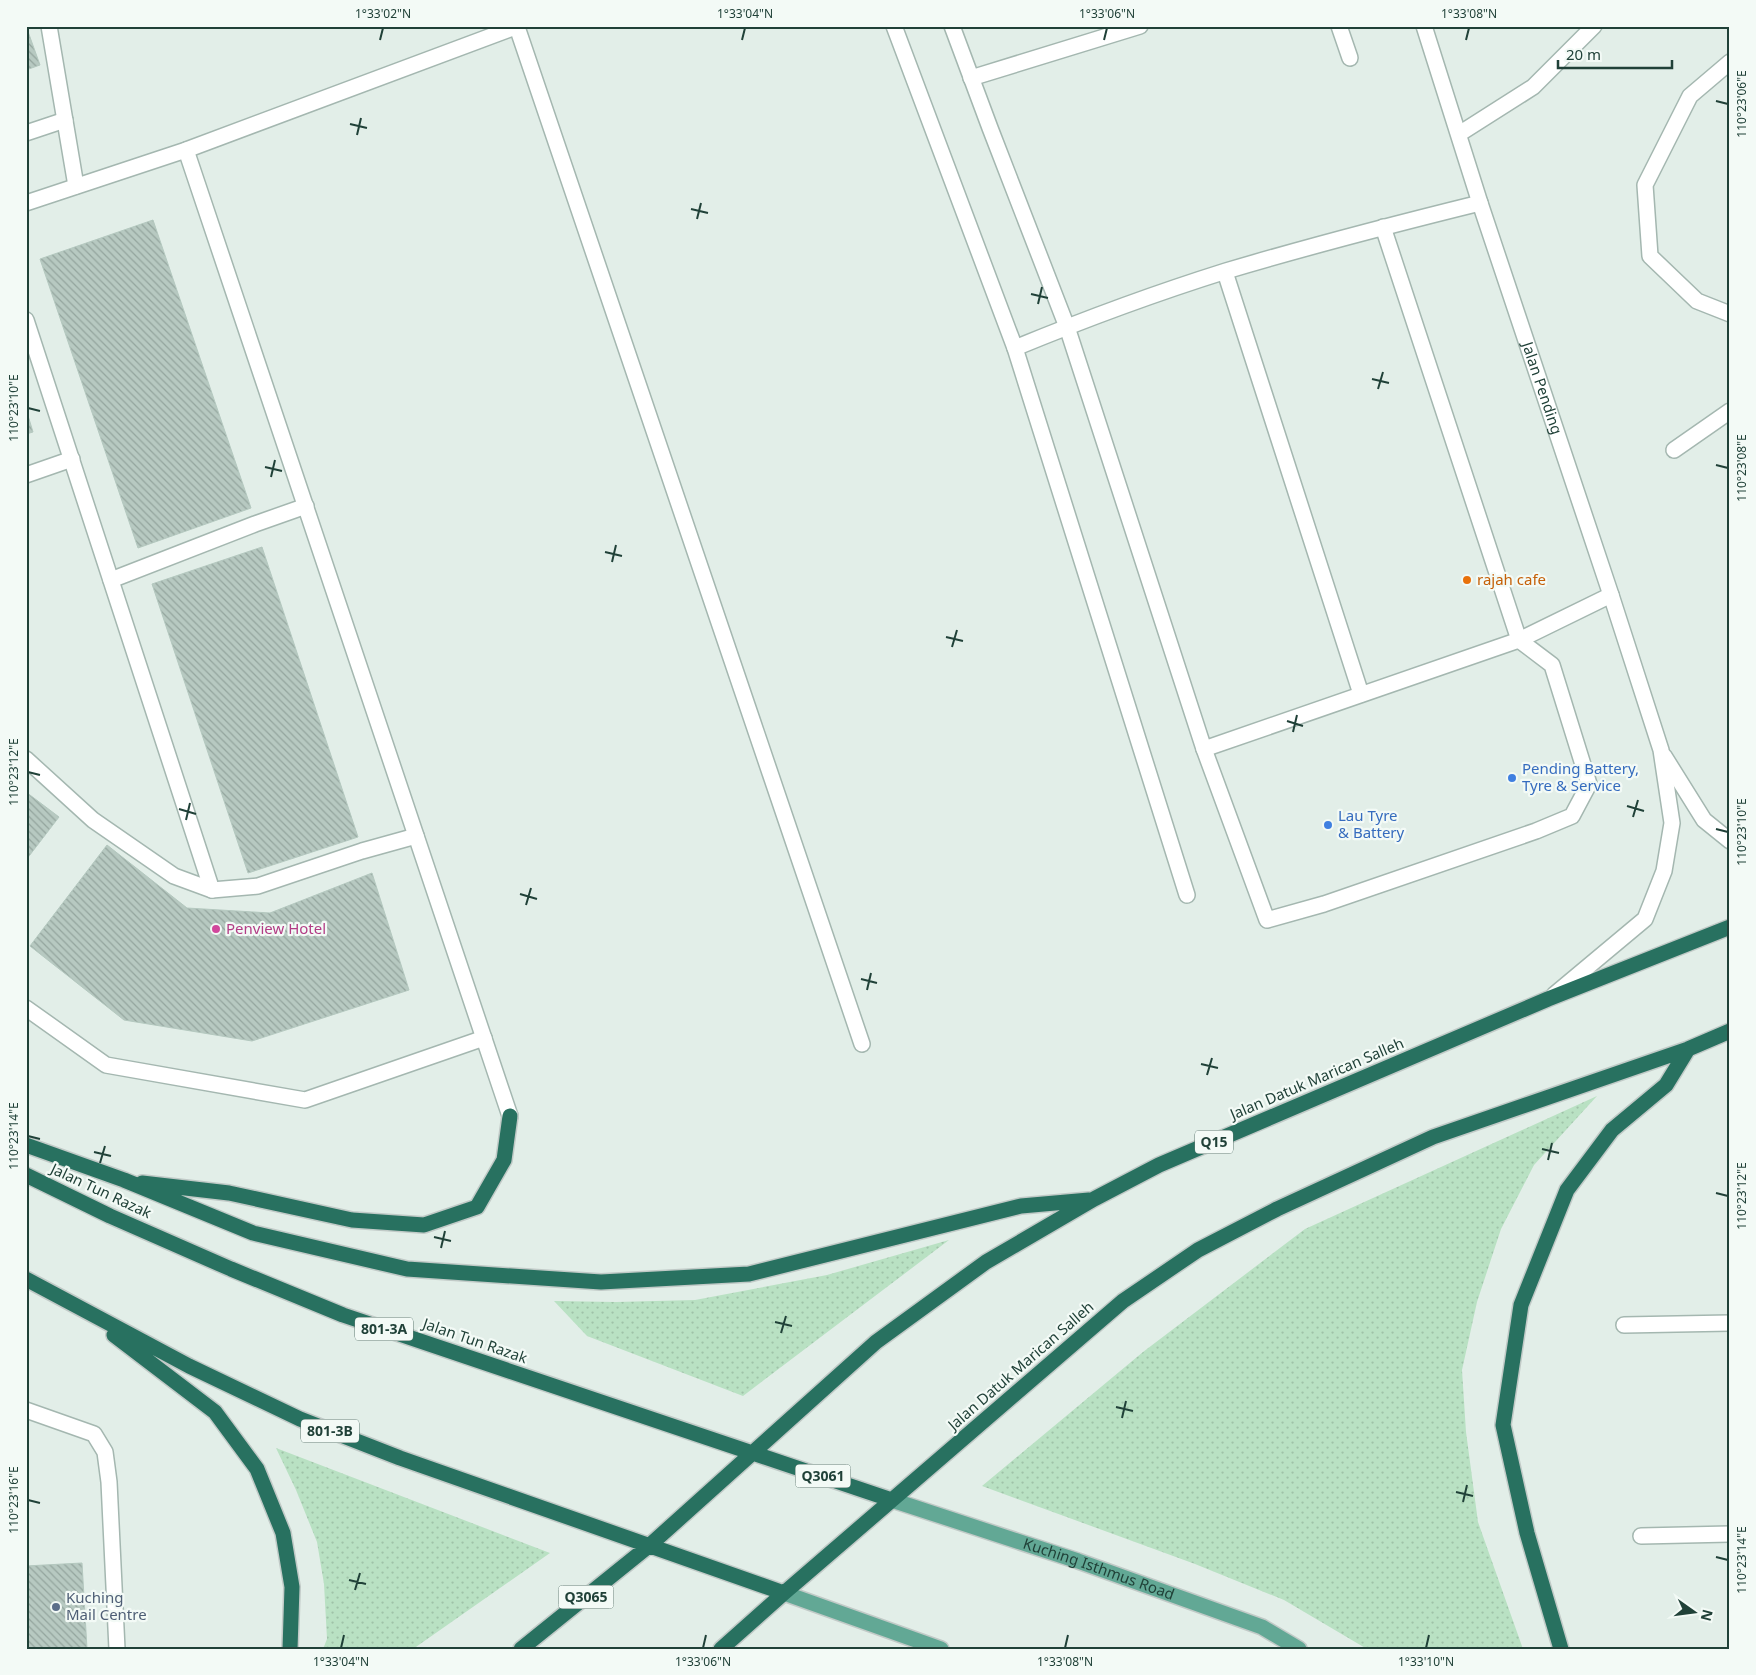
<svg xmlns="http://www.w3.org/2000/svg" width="1756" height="1675" font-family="'Noto Sans',sans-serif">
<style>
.grass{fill:url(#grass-dots)}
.building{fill:url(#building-back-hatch);stroke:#b4c8bf}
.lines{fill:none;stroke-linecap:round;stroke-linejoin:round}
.minor-casing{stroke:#a4b7b0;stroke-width:18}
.major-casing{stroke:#c1cac7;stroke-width:18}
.highway-casing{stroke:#c1cac7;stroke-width:18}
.minor{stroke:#fff;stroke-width:15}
.major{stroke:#62a895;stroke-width:15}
.highway{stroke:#287160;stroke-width:15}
.ticks{fill:none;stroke:#204138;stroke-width:2}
.food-dot{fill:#e8710a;stroke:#f3faf6;stroke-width:2}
.shop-dot{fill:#3f7fe0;stroke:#f3faf6;stroke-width:2}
.hotel-dot{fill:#d1479c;stroke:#f3faf6;stroke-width:2}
.service-dot{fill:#5c6f8a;stroke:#f3faf6;stroke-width:2}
.labels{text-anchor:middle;stroke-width:4.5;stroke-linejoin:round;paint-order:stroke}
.shield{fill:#f3faf6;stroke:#5f7871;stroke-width:1}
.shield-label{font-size:14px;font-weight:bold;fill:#204138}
.street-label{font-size:15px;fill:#204138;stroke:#f3faf6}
.food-label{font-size:15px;fill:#c56008;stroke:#f3faf6;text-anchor:start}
.shop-label{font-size:15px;fill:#366cbe;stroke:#f3faf6;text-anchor:start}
.hotel-label{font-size:15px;fill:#b23c85;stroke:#f3faf6;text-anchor:start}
.service-label{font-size:15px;fill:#4e5e75;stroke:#f3faf6;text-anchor:start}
.neatline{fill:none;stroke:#204138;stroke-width:2}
.ticks-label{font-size:12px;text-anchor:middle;fill:#204138}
</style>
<defs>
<pattern id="grass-dots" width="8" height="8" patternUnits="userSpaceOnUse" patternTransform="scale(1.25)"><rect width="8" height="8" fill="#b9e1c3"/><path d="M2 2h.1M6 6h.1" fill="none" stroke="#9fc2a8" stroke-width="1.8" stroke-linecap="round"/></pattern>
<pattern id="building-back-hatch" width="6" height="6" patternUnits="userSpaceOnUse" patternTransform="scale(1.25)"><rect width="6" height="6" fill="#b7c9c1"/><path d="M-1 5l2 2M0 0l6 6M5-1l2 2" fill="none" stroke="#94a59e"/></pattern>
</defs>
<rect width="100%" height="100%" fill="#e2eee8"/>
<!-- grass -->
<path class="grass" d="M1597,1096l-63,69 -33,64 -24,73 -15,68 4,62 12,90 45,127h-156l-83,-49 -89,-36 -213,-78 161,-134 162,-123z
M949,1240l-206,156 -156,-60 -33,-35 62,1 79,-2 132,-25z
M276,1448l274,105 -137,96h-90l4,-10 -3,-55 -7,-42 -21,-52z"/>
<!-- building -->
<path class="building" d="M26,26l14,39 -14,5z
M153,220l98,288 -113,40 -98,-289z
M26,409l7,23 -7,2z
M262,547l96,290 -110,36 -96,-289z
M26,792l33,25 -33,43z
M107,845l80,63 83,5 102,-40 37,117 -157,51 -128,-21 -94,-74z
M82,1563l5,86h-61v-83z"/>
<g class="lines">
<!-- minor casing -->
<g class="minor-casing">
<g id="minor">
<path d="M49,26l27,160"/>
<path d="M894,26l121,322 172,547"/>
<path d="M952,26l38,102 77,199 137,422 63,171 57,-16 212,-73 36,-15 17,-32 -37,-119 -33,-25 -136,-413"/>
<path d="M1339,26l11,32"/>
<path id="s1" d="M1424,26l56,177 131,392 50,155 11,73 -8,48 -19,48 -91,76"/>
<path d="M517,27l345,1017"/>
<path d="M1730,62l-40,34 -45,89 5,71 47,45 33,13"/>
<path d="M971,78l169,-52"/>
<path d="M26,133l39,-13"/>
<path d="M1459,134l74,-47 61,-61"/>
<path d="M186,150l324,966"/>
<path d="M26,203l160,-53 332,-124"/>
<path d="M1225,272l136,422"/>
<path d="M26,320l186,570"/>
<path d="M1015,348c68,-28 141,-55 211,-77 84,-25 169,-47 254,-68"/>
<path d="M1674,450l56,-39"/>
<path d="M26,475l46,-16"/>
<path d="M111,580l144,-56 51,-18"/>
<path d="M1204,749l315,-109 92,-45"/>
<path d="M1664,756l40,64 26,21"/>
<path d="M26,759l67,61 81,56 38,14 46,-4 104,-35 54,-15"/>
<path d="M26,1008l80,57 199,35 179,-62"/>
<path d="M1624,1325l106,-2"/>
<path d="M26,1410l68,24 11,18 4,30 8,167"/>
<path d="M1641,1536l89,-2"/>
</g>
</g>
<!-- major casing -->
<g class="major-casing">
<g id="major">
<path id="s2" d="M892,1500l186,61 184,66 37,22"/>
<path d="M784,1593l157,56"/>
</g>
</g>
<!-- highway casing -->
<g class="highway-casing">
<path id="highway" d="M26,1145l98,35 129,53 154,36 194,13 148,-8 272,-68 68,-6
M26,1175l84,41 121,53 112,46 549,185
M142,1183l87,10 123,27 72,5 53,-18 27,-47 6,-44
M26,1279l163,87 111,53 100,39 384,135
M114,1335l101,77 42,57 26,64 9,54 -2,62
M521,1649l129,-104 226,-203 110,-80 108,-63 65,-34 389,-166 182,-72
M721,1649l63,-56 339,-292 75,-51 79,-41 156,-72 255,-88 42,-18
M1561,1649l-34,-116 -24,-108 18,-120 46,-115 45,-60 54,-45 22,-36"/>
</g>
<!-- minor -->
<use href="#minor" class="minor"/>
<!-- major -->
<use href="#major" class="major"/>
<!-- highway -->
<use href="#highway" class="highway"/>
</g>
<!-- ticks -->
<path class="ticks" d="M380,40l3,-12M742,40l3,-12M1104,40l3,-12M1466,40l3,-12M1716,101l12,3M350,124l17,4M357,135l4,-17M691,209l17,4M697,219l4,-16M1031,294l17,4M1038,304l4,-17M1372,379l17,4M1378,389l5,-17M28,408l12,3M1716,465l12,3M265,467l17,4M271,477l4,-17M605,552l17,4M612,562l4,-17M946,637l17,4M952,647l5,-17M1287,721l16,5M1293,732l4,-17M28,772l12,3M1627,806l17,5M179,809l17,5M1633,817l5,-17M186,820l4,-17M1716,829l12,3M520,894l17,5M526,905l5,-17M861,979l16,4M867,990l4,-17M1201,1064l17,4M1207,1075l5,-17M28,1136l12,3M1542,1149l17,4M94,1152l17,4M1548,1160l4,-17M100,1163l5,-17M1716,1193l12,3M434,1237l17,4M441,1248l4,-17M775,1322l17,4M781,1333l5,-17M1116,1407l17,4M1122,1418l4,-17M1456,1492l17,4M28,1500l12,3M1463,1502l4,-17M1716,1557l12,3M349,1580l17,4M355,1590l5,-17M341,1648l3,-13M703,1648l3,-13M1065,1648l3,-13M1426,1648l3,-13"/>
<!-- markers -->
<circle class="food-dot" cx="1467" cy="580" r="5"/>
<g class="shop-dot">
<circle cx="1512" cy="778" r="5"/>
<circle cx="1328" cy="825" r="5"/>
</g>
<circle class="hotel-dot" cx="216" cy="929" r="5"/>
<circle class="service-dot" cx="56" cy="1607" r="5"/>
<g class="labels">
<!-- shield labels -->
<g class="shield">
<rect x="1195" y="1130.5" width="38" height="23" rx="4"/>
<rect x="355" y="1317.5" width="58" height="23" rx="4"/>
<rect x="301" y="1419.5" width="58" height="23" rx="4"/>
<rect x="795.5" y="1464.5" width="55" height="23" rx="4"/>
<rect x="558.5" y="1585.5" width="55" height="23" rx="4"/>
</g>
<g class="shield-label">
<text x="1214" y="1147">Q15</text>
<text x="384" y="1334">801-3A</text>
<text x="330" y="1436">801-3B</text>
<text x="823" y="1481">Q3061</text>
<text x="586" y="1602">Q3065</text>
</g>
<!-- street labels -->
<g class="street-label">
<text dy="5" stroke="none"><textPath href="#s1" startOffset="381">Jalan Pending</textPath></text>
<text transform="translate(1317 1079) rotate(-23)" y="5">Jalan Datuk Marican Salleh</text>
<text transform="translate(101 1191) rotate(25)" y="5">Jalan Tun Razak</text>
<text transform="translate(475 1341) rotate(19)" y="5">Jalan Tun Razak</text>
<text transform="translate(1021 1366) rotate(-41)" y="5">Jalan Datuk Marican Salleh</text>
<text dy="5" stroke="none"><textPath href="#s2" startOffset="218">Kuching Isthmus Road</textPath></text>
</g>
<!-- food labels -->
<g class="food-label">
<text x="1477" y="585">rajah cafe</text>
</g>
<!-- shop labels -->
<g class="shop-label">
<text x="1522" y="774">Pending Battery,<tspan x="1522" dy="17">Tyre &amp; Service</tspan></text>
<text x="1338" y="821">Lau Tyre<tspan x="1338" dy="17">&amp; Battery</tspan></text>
</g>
<!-- hotel labels -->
<g class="hotel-label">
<text x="226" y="934">Penview Hotel</text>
</g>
<!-- service labels -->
<g class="service-label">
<text x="66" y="1603">Kuching<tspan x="66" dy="17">Mail Centre</tspan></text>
</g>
</g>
<!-- border -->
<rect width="1756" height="1675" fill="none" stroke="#f3faf6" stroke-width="55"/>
<!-- north arrow -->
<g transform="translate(1694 1612) rotate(104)" stroke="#f3faf6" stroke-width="4" paint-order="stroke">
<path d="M0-4L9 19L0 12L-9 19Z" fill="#204138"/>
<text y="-8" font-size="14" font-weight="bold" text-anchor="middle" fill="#204138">N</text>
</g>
<!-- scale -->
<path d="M1558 60v8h114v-8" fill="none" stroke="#204138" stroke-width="2.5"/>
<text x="1566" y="60" font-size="15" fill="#204138" stroke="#f3faf6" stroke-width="4" paint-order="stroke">20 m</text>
<rect x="28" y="28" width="1700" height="1620" class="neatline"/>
<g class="ticks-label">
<text x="383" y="18">1°33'02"N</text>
<text x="745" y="18">1°33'04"N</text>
<text x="1107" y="18">1°33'06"N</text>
<text x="1469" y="18">1°33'08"N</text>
<text transform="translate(1742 104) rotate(-90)" y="4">110°23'06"E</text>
<text transform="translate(14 408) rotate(-90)" y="4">110°23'10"E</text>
<text transform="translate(1742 468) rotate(-90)" y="4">110°23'08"E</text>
<text transform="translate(14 772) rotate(-90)" y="4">110°23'12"E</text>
<text transform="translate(1742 832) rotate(-90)" y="4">110°23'10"E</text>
<text transform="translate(14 1136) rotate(-90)" y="4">110°23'14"E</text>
<text transform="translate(1742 1196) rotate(-90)" y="4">110°23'12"E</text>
<text transform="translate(14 1500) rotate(-90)" y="4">110°23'16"E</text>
<text transform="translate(1742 1560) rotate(-90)" y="4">110°23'14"E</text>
<text x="341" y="1666">1°33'04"N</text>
<text x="703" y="1666">1°33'06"N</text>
<text x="1065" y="1666">1°33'08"N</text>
<text x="1426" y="1666">1°33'10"N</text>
</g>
</svg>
